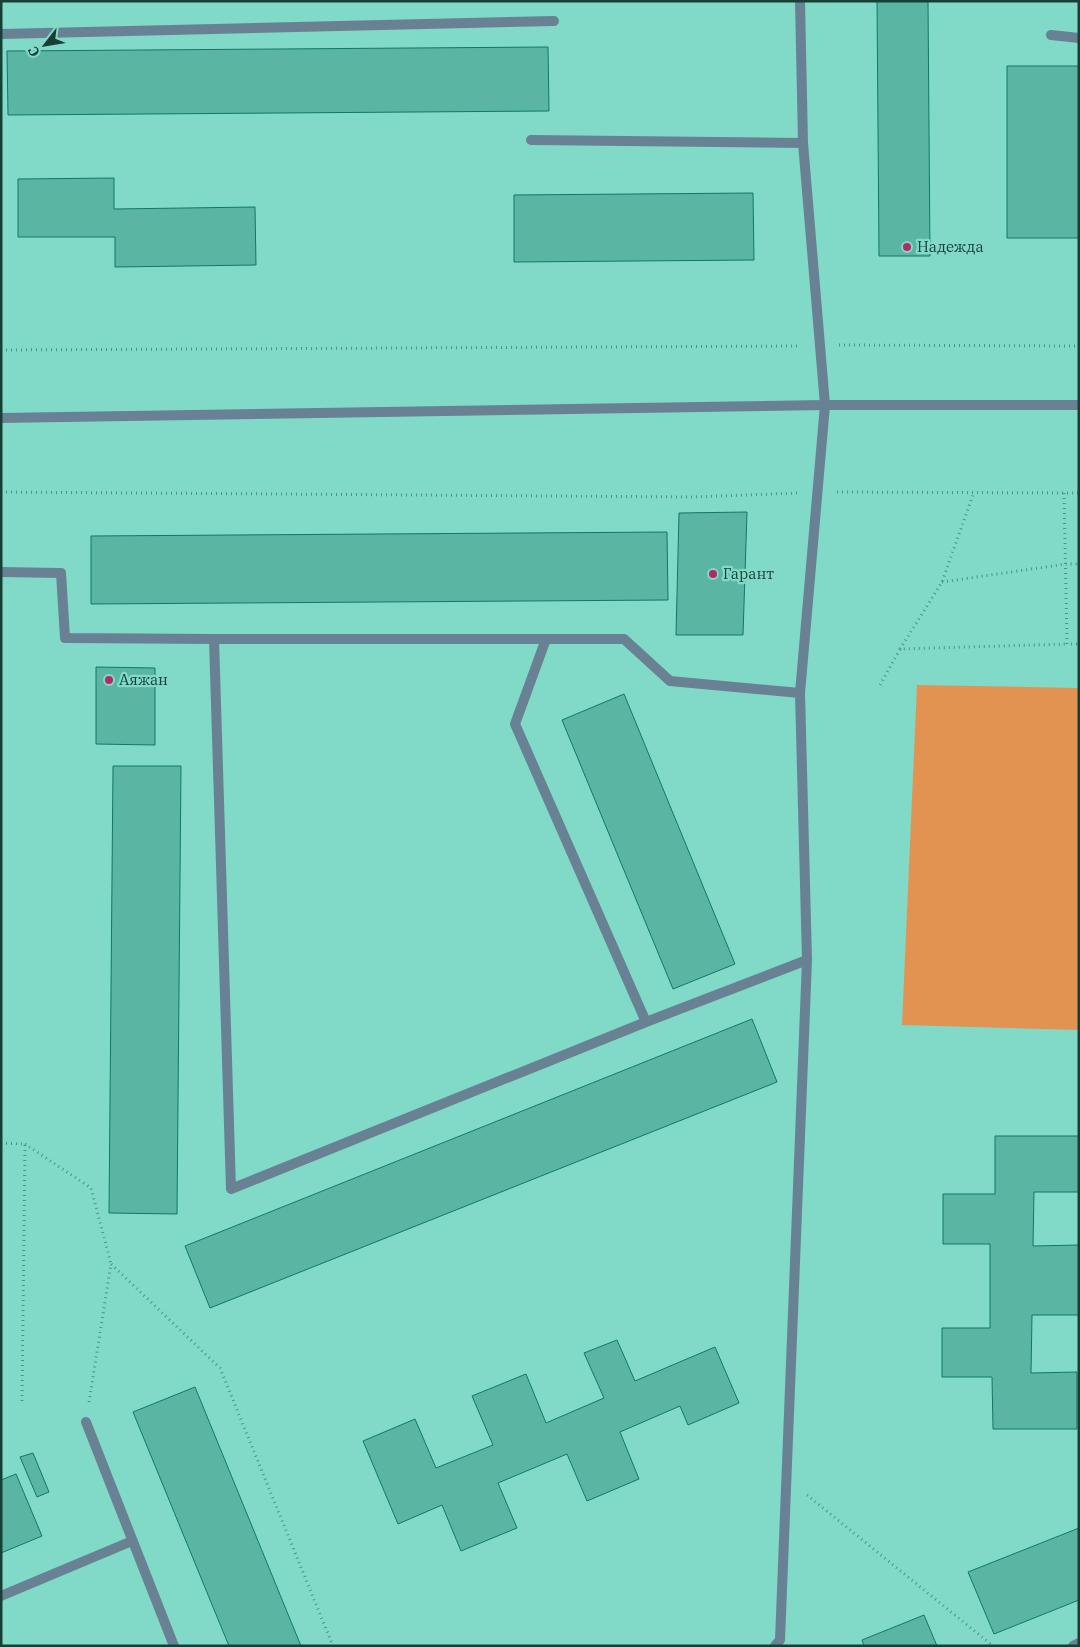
<svg xmlns="http://www.w3.org/2000/svg" width="1080" height="1647" font-family="'IBM Plex Serif',serif">
<style>
.green{fill:#e29352}
.building{fill:#5bb5a3;stroke:#107868}
.lines{fill:none;stroke-linecap:round;stroke-linejoin:round}
.path{stroke:#519284;stroke-width:3;stroke-dasharray:1 4;stroke-linecap:butt}
.service{stroke:#688294;stroke-width:10}
.tertiary{stroke:#688294;stroke-width:10}
.poi-dot{fill:#b32967;stroke:#81dac7;stroke-width:2}
.labels{text-anchor:middle;stroke-width:4.5;stroke-linejoin:round;paint-order:stroke}
.poi-label{font-size:15px;fill:#183e36;stroke:#81dac7;text-anchor:start}
</style>
<rect width="100%" height="100%" fill="#81dac7"/>
<!-- green -->
<path class="green" d="M917,685l162,3v342l-177,-5z"/>
<!-- building -->
<path class="building" d="M877,1h51l2,255h-51z
M548,47l1,64 -541,4 -1,-64z
M1007,66h72v172h-72z
M114,178v31l141,-2 1,58 -141,2v-30h-97v-58z
M753,193l1,67 -240,2v-67z
M747,512l-4,123h-67l3,-122z
M667,532l1,68 -577,4v-68z
M96,667l59,1v77l-59,-1z
M624,694l111,270 -62,25 -111,-269z
M113,766h68l-4,448 -68,-1z
M752,1019l25,63 -567,226 -25,-62z
M995,1136h84v56h-45l-1,54 46,-1v70h-47l-1,58 46,-1v57h-84l-1,-52h-50v-49h48v-84h-47v-50h52z
M617,1340l18,41 80,-34 24,56 -51,22 -8,-19 -60,26 19,47 -52,22 -20,-47 -69,29 19,45 -56,23 -19,-46 -44,19 -35,-83 52,-22 21,49 57,-23 -21,-49 54,-22 20,49 58,-25 -20,-45z
M195,1387l106,259h-72l-96,-234z
M33,1453l16,39 -12,5 -17,-40z
M16,1474l26,62 -41,17v-73z
M1079,1528v72l-85,34 -26,-62z
M924,1615l13,31h-73l-2,-6z"/>
<g class="lines">
<!-- path -->
<path class="path" d="M839,345l240,1
M1,350l800,-4
M1,492l690,5 107,-4
M837,492l242,1
M1064,493l3,151h12
M942,582l124,-18h13
M900,649l42,-67 32,-90
M880,685l20,-36 167,-5
M1,1143l24,1 -3,257
M25,1144l66,44 20,76
M89,1402l22,-138 109,104 113,278
M807,1495l186,151"/>
<!-- service -->
<path class="service" d="M1,34l553,-13
M1051,35l28,3
M531,140l272,3
M1,572l60,1 4,65 149,1
M546,639l-31,85 131,298 161,-62
M646,1022l-415,167 -17,-550h410l46,42 130,12
M86,1422l88,224
M1,1596l131,-55
M775,1646l5,-6 27,-680 -7,-267 25,-288 -22,-262 -3,-142
M1073,1646l6,-3"/>
<!-- tertiary -->
<path class="tertiary" d="M1,418l824,-13h254"/>
</g>
<!-- markers -->
<g class="poi-dot">
<circle cx="907" cy="247" r="5"/>
<circle cx="713" cy="574" r="5"/>
<circle cx="109" cy="680" r="5"/>
</g>
<g class="labels">
<!-- poi labels -->
<g class="poi-label">
<text x="917" y="252">Надежда</text>
<text x="723" y="579">Гарант</text>
<text x="119" y="685">Аяжан</text>
</g>
</g>
<!-- border -->
<rect width="1080" height="1647" fill="none" stroke="#183e36" stroke-width="5"/>
<!-- north arrow -->
<g transform="translate(45 45) rotate(239)" stroke="#81dac7" stroke-width="4" paint-order="stroke">
<path d="M0-4L9 19L0 12L-9 19Z" fill="#183e36"/>
<text y="-8" font-size="14" font-weight="bold" text-anchor="middle" fill="#183e36">С</text>
</g>
</svg>
